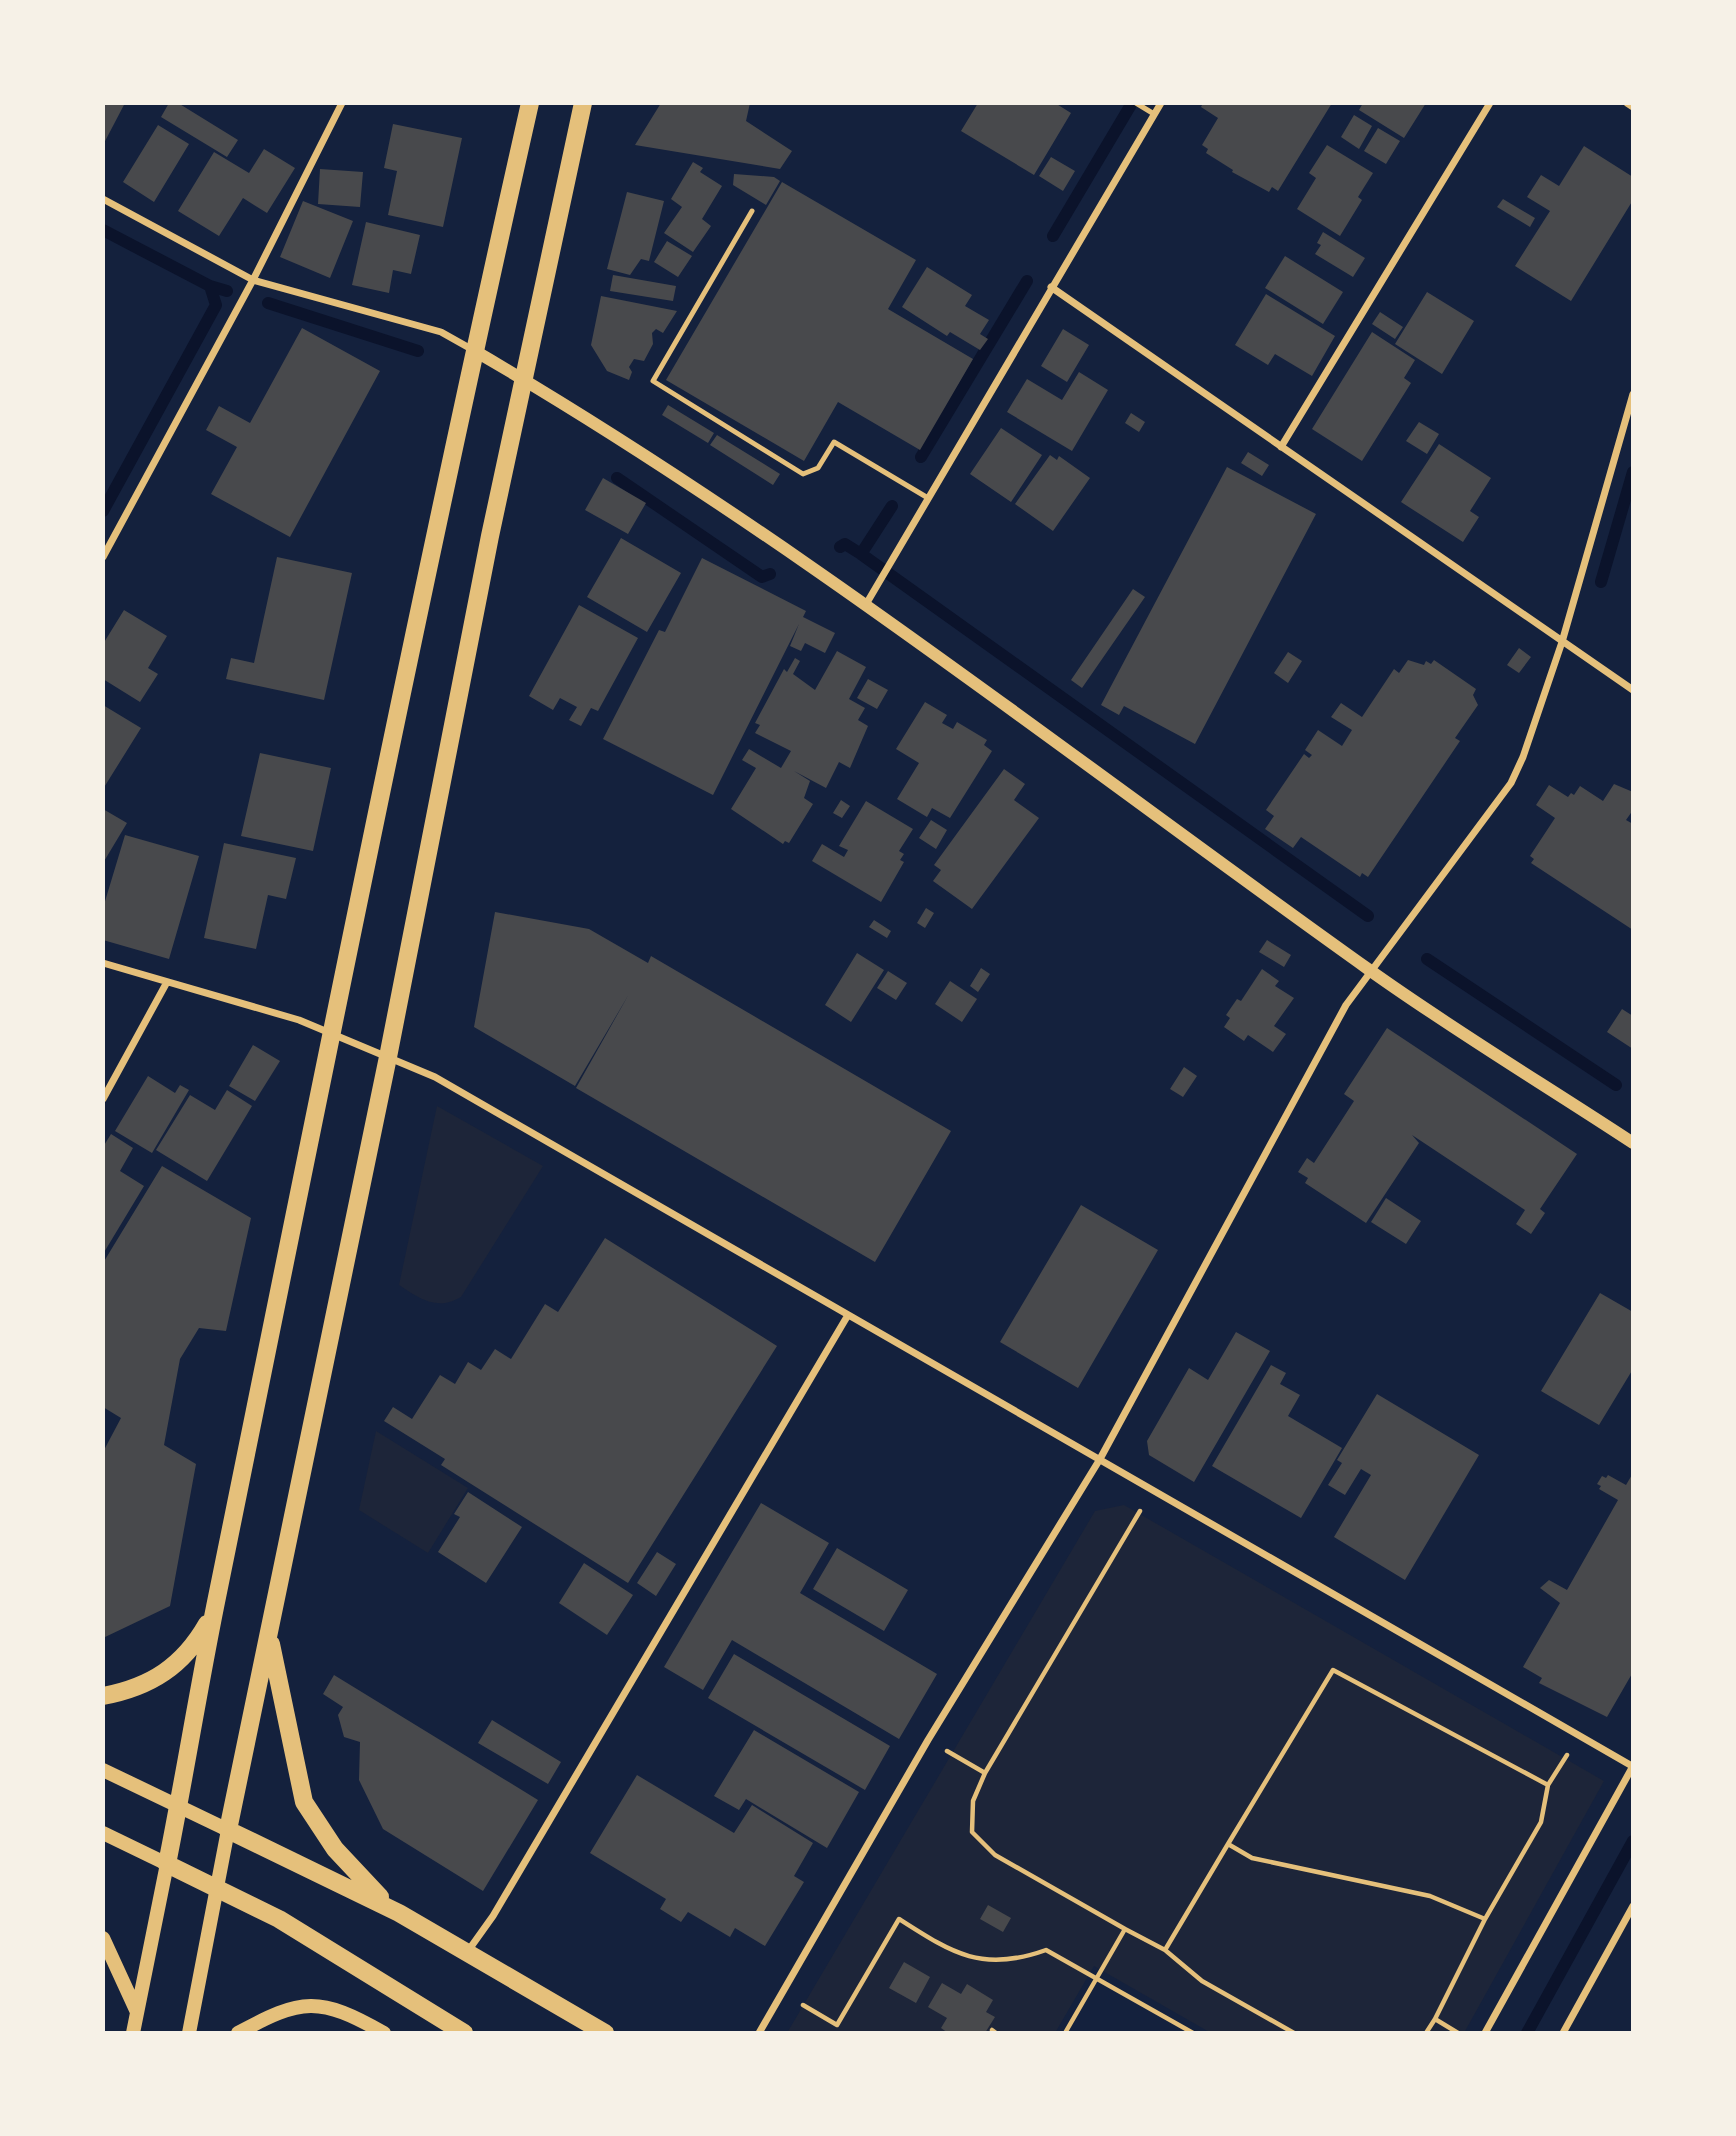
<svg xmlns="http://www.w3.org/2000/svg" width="1736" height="2136" font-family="'Source Sans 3',sans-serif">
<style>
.green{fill:#1d2539}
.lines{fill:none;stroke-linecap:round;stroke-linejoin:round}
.stream{stroke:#0b132b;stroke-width:12}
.building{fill:#48494c}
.path{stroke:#e5c07b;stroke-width:4.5}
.service{stroke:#e5c07b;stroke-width:5}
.minor{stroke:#e5c07b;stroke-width:7}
.tertiary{stroke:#e5c07b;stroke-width:12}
.secondary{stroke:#e5c07b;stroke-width:14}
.primary{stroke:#e5c07b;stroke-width:18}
</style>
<rect width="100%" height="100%" fill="#14213d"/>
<!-- green -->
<path class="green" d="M437,1106l106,60 -82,131c-24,14 -41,2 -62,-12z
M376,1431l92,57 -40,65 -69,-43z
M1124,1505l480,276 -140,252h-253l-117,-67 -39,67h-268l308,-522z"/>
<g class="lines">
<!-- stream -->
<path class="stream" d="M103,230l107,56 6,19 -113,206
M1053,236l79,-133
M210,286l17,5
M268,303l150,48
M921,457l106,-176
M617,478l145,99 8,-3
M840,547l5,-3 16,10 507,362
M861,554l31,-48
M1601,582l32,-110
M1427,959l189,126
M1527,2033l106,-192"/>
</g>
<!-- building -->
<path class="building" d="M103,103h22l-22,42z
M169,103h9l60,37 -11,17 -66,-40z
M661,103h89l-4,18 46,30 -12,18 -145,-24z
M978,103h77l16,10 -37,62 -73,-44z
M1203,103l24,2 105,-2 -54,88 -6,-4 -3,5 -37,-20 1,-2 -27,-17 2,-4 -6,-4 16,-27 -17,-11z
M1363,103h63l-22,35 -45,-28z
M1354,115l18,11 -13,23 -18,-12z
M393,124l69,14 -19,89 -55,-12 9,-44 -13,-3z
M158,125l31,19 -35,58 -31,-20z
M1378,128l22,13 -14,23 -22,-13z
M1327,145l46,28 -15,24 4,3 -22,36 -43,-27 19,-31 -7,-5z
M1584,146l49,31v23l-62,101 -56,-35 35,-55 -23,-14 14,-22 18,11z
M264,149l31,19 -28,45 -24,-15 -24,38 -41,-25 36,-59 35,21z
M1051,157l24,14 -12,20 -24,-15z
M693,162l10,6 -3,4 22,14 -20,33 9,7 -18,26 -29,-19 18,-26 -11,-8z
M320,169l43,3 -3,35 -42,-3z
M734,174l40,3 6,4 -14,24 -33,-20z
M782,182l134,78 -28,49 85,50 -53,91 -82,-48 -34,59 -138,-81z
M627,192l37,9 -15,60 -8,-2 -11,16 -23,-6z
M1503,199l32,19 -5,9 -33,-20z
M303,201l50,20 -23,57 -50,-21z
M366,222l54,13 -9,39 -18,-4 -4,23 -37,-8z
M1323,232l42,26 -12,19 -38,-23 6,-9 -4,-2z
M667,241l25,15 -14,21 -24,-15z
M1285,256l58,36 -20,32 -58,-36z
M927,267l45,28 -7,11 24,14 -9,14 8,5 -8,11 -30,-18 -3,4 -45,-29z
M613,275l63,11 -3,15 -63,-10z
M1427,292l47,29 -32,53 -47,-30z
M1266,294l69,42 -23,40 -37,-22 -7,11 -33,-20z
M601,296l76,15 -14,22 -7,-4 -4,4 1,11 -9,17 -10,-2 -5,8 3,5 -3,8 -22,-9 -16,-26z
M1380,312l23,15 -8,12 -23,-15z
M302,328l78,43 -90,166 -79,-43 26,-47 -31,-17 13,-24 31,17z
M1063,329l26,16 -22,37 -26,-16z
M1372,332l43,28 -11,18 7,5 -49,78 -50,-32z
M1079,372l29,18 -36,61 -65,-39 20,-33 35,21z
M668,405l46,28 -6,10 -46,-28z
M1131,413l14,9 -6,10 -14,-9z
M1419,422l20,12 -12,20 -21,-13z
M1001,428l41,27 -31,47 -41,-28z
M717,435l63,39 -7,11 -63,-40z
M1439,444l52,34 -21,33 9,6 -16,25 -62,-40z
M1248,452l21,13 -7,11 -21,-13z
M1050,455l7,5 2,-4 31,22 -37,53 -38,-27z
M1227,467l89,47 -121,230 -71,-38 -5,9 -18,-10z
M603,478l43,25 -18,31 -43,-24z
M621,538l60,35 -34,59 -60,-35z
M277,557l75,16 -28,127 -98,-21 5,-21 23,5z
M702,558l104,53 -3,6 32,16 -10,20 -20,-10 -4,8 -11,-5 9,-22 -86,171 -110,-56 56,-109 6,2z
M1133,589l12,8 -63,91 -11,-8z
M579,605l59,33 -40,73 -7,-3 -10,18 -12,-6 8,-13 -17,-9 -7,12 -24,-14z
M124,610l43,26 -19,32 10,6 -18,28 -37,-23v-35z
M1519,648l12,9 -12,16 -12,-8z
M837,651l29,16 -17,32 16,9 -7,12 10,6 -18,42 -11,-6 -13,26 -32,-17 16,10 -6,17 9,6 -24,39 -4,-2 -2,3 -52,-35 25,-41 -14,-8 7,-11 32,19 10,-17 -36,-18 5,-8 -5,-2 29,-54 3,3 8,-14 5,3 -7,13 22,16z
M1288,652l14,9 -14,22 -14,-10z
M1408,660l16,5 2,-4 5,3 3,-4 42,29 -3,6 5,10 -23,33 5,3 -92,136 -6,-4 -2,4 -59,-40 -8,11 -28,-19 9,-13 -8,-6 38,-56 5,4 3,-3 -7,-5 13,-20 24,16 10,-16 -21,-13 10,-14 21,14 32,-48 5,4z
M868,679l20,11 -11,19 -20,-11z
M925,702l22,13 -5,8 11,6 4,-7 30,18 -3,5 8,6 -42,67 -18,-10 -5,9 -30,-18 22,-36 -23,-14z
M103,705l38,23 -38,61z
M260,753l71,15 -18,83 -72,-15z
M1004,769l21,15 -11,16 25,18 -67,91 -39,-28 8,-11 -7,-5z
M1614,784l19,8v18l-7,10 7,4v106l-102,-67 3,-4 -4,-3 25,-38 -19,-13 13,-20 19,12 3,-4 3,2 6,-9 23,15z
M841,800l9,6 -8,12 -9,-5z
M866,801l47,28 -14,22 5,3 -4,6 4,2 -23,40 -69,-41 10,-17 22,13 4,-7 -9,-4z
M103,809l24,14 -24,40z
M931,820l16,10 -11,19 -17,-11z
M125,835l74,21 -30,103 -66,-19v-32z
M224,843l72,15 -10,41 -18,-4 -12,54 -52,-11z
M926,908l8,5 -9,15 -8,-5z
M495,912l94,17 59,34 3,-7 300,175 -76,131 -299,-174 53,-94 -54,92 -101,-59z
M874,920l17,11 -4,7 -18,-11z
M1267,940l24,15 -7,12 -25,-15z
M857,953l27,17 -33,52 -26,-17z
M981,968l9,6 -12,18 -8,-6z
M1262,969l17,12 -4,5 19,12 -20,28 12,8 -13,18 -25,-17 -4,6 -20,-14 6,-9 -4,-3 11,-16 4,2z
M888,971l19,12 -11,17 -19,-12z
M950,981l27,18 -15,23 -27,-18z
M1622,1009l11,7v33l-26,-17z
M1387,1028l190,126 -37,55 5,4 -14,21 -15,-10 9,-14 -113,-75 7,8 -53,80 -61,-40 3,-5 -10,-6 9,-14 7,5 40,-62 -10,-7z
M253,1045l27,16 -25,40 -26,-15z
M1184,1067l13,9 -14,21 -13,-8z
M148,1076l27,17 5,-8 9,5 -37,63 -37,-22z
M227,1090l25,16 -45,75 -51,-31 34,-55 25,15z
M111,1134l22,14 -13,23 24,15 -41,68v-107z
M162,1166l89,52 -25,113 -27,-3 -19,31 -16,86 32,19 -26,142 -67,32v-186l18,-34 -18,-11v-144z
M1386,1198l35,23 -15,23 -35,-22z
M1081,1205l77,45 -80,138 -78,-46z
M605,1238l172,108 -149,237 -187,-118 4,-6 -61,-38 9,-14 19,12 28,-44 15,9 13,-22 13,8 14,-21 16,10 34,-55 13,8z
M1600,1293l33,19v57l-34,56 -58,-34z
M1236,1332l34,19 -76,131 -45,-27 -2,-14 42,-73 19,12z
M1271,1365l15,8 -6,11 20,11 -12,21 54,32 -41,70 -89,-52z
M1377,1394l102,61 -74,125 -71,-43 37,-62 -10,-6 -16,26 -17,-10 14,-22 -5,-3z
M1633,1473v199l-26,45 -68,-34 3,-5 -19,-11 37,-64 -20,-15 9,-8 18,10 51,-90 -19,-11 2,-3 -4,-2 5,-8 4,2 2,-3 18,10z
M468,1492l54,35 -36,56 -48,-31 22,-35 -6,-3z
M761,1503l68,40 -29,50 137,81 -38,65 -167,-99 -29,50 -39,-23z
M837,1548l71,42 -24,41 -71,-42z
M657,1552l19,12 -20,32 -19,-13z
M584,1563l49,32 -26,40 -48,-32z
M734,1654l156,92 -25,44 -157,-92z
M334,1675l204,125 -55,91 -100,-62 -24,-49 1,-38 -16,-5 -6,-22 5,-8 -20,-13z
M492,1720l69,42 -13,22 -70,-41z
M754,1730l105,62 -32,56 -81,-49 -7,11 -25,-14z
M637,1775l97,58 18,-28 61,38 -19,33 10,6 -39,64 -30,-18 -5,9 -42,-25 -7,10 -21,-13 6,-10 -76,-46z
M988,1905l23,13 -8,14 -23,-13z
M904,1962l26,15 -14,26 -27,-15z
M942,1983l19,11 6,-10 26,16 -7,12 9,5 -10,16h-37l-7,-5 6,-10 -19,-11z"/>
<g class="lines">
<!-- path -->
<path class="path" d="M947,1751l38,22 155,-262
M985,1773l-12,28 -1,31 23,23 130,74
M1485,1919l-55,-23 -178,-38 -24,-14 105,-174 215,115
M1165,1950l63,-106
M803,2005l34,20 62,-106c53,34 83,54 147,31l147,83
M1435,2019l50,-100 56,-97 7,-37 19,-30
M992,2030l4,3
M1065,2033l60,-104 40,21 37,31 92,52
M1426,2033l9,-14 23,14"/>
<!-- service -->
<path class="service" d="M1136,103l18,11
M752,211l-99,170 150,93 15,-6 16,-26 94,56"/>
<!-- minor -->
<path class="minor" d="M1627,103l6,4
M103,199l150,81 188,52 32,18
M1051,287l582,403
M1281,447l209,-344
M103,557l150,-277 89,-177
M865,606l296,-503
M103,963l196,57 136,57 1197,689
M103,1099l64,-117
M468,1951l25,-35 355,-601
M759,2033l169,-293 172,-281 246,-454 165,-222 12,-26 39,-115 71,-248
M1485,2033l148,-267
M1563,2033l70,-127"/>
<!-- tertiary -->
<path class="tertiary" d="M475,351c313,182 598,408 893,618 85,61 177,116 265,174"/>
<!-- secondary -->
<path class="secondary" d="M103,1770l125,60 -39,203
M103,1833l64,31 -34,169
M103,1938l34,74
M238,2033c64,-35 81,-37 146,0"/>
<!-- primary -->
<path class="primary" d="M583,103l-93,433 -102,521 -160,773 171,83 206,120
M271,1644l33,158 31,47 45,48
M103,1696c48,-9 80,-30 104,-72
M464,2033l-185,-114 -112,-55c17,-85 31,-172 48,-257 102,-502 202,-1004 315,-1504"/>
</g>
<!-- border -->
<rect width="1736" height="2136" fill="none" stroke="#f6f1e7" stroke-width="210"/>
</svg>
